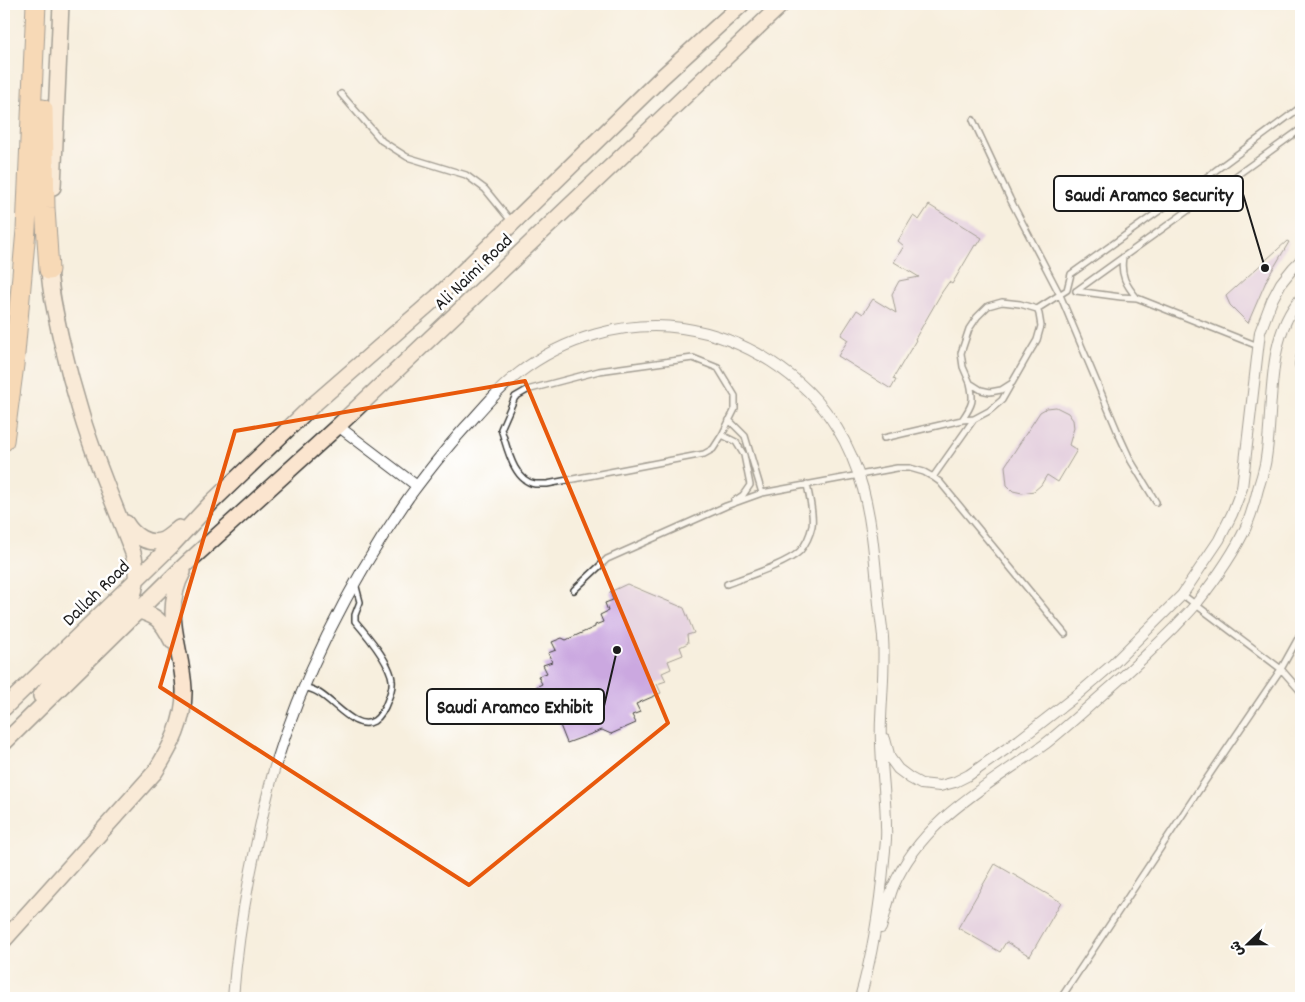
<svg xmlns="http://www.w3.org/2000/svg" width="1305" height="1002" font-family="Dekko,'Playpen Sans Arabic',sans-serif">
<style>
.building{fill:#cba8e0}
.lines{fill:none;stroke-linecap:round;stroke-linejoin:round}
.service-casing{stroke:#3d3c39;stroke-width:8}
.minor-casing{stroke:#3d3c39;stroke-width:12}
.secondary-casing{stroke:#3d3c39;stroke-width:18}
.motorway-casing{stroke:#3d3c39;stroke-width:21}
.service{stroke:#fff;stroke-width:5}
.minor{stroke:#fff;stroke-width:10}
.secondary{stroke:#fbe5cf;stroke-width:15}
.motorway{stroke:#f6be86;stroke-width:19}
.marked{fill:none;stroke:#e8590c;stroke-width:4;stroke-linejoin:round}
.labels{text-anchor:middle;stroke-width:5;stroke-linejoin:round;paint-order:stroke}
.street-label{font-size:19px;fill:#1c1c1c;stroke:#fff}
.leader{fill:none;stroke:#1c1c1c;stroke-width:2}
.callout-dot{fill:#1c1c1c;stroke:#fff;stroke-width:2}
.callout{fill:#fff;stroke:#1c1c1c;stroke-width:2}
.callout-label{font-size:20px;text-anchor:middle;font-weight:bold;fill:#1c1c1c}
</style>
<rect width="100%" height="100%" fill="#fff"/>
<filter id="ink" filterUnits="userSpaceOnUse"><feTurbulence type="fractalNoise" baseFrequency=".02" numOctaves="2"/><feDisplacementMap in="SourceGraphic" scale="10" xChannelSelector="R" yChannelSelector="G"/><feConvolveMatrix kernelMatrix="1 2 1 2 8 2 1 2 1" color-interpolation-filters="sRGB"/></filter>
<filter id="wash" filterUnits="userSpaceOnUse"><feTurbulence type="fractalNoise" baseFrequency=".0096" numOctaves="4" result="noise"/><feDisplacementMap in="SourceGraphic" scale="20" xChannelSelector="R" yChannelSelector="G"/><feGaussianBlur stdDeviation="1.12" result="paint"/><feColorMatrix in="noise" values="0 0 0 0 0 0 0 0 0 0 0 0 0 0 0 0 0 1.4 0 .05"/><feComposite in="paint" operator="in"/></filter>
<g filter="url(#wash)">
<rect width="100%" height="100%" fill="#f7efde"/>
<g id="blocks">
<!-- building -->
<path class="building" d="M929,205l53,33 -5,8 -2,-1 -23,39 -3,-2 -7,10 -27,47 1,1 -23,39 3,1 -5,9 -53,-33 10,-16 -7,-5 16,-25 6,4 10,-15 23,14 -4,-19 7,-13 20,-4 -25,-15 10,-16 -6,-5 15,-25 6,4z
M1287,241l2,1 -22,37 -19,44 -18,-18 -4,-9z
M1056,407l12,6 5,7 1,8 -5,17 8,5 -19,32 -11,-7 -6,10 -7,6 -12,2 -9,-2 -6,-6 -2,-19 35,-54 7,-4z
M627,584l57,24 10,25 -7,2 1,8 -8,4 3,8 -15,6 3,8 -9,4 4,8 -9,3 4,9 -25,11 4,8 -8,3 4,8 -25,11 -9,-4 -35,13 -13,-33 -13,-6 -7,-16 8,-4 -4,-8 9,-3 -4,-8 9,-3 -4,-9 8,-3 -4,-8 10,-4 4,2 29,-13v-2l8,-3 -3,-7 8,-4 -3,-8 8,-3 -3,-8z
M995,864l66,38 -31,54 -24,-14 -6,10 -42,-24z"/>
</g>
</g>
<g filter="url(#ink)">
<use href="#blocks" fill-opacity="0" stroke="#3d3c39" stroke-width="1"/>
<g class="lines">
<!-- service casing -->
<g class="service-casing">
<path id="service" d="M341,94l41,47 25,16 59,18 19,14 26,32
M973,120l37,79 50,96 59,140 12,26 25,41
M1123,257c-3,18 3,28 14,41
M1076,291l225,-162
M1076,291l45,6 16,1 121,48
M1037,309l2,5 2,12 -4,14 -9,15 -16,28 -11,7 -11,2 -9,-2 -11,-7 -7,-16 -2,-14 8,-24 8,-12 11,-11 14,-4 18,2 17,5 30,-19 4,-16 137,-98 93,-69
M1301,350l-3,14 3,13
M693,358l25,10 17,28v13l-13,26 -9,14 -9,5 -157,30c-3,0 -8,0 -12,0 -22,-3 -28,-38 -34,-55l14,-32 12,-7 72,-19z
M729,420l16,16 17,57
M962,420c11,-16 12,-19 8,-37
M722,435l14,7 8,13 6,30 -7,10 -9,6
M884,438l78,-18 12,-1 15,-8 13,-11 8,-14
M933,477l41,-58
M727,584c18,-7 60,-20 73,-33 6,-7 10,-16 12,-25 2,-13 -3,-29 -5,-42
M574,590l33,-31 119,-53 36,-13 135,-25h13l14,4 9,5 7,5 125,152
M1301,633l-20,36 20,23
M304,688c23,-1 47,46 70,33 6,-4 11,-13 13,-19 3,-7 6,-15 5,-22 -2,-18 -25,-45 -37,-59v-6l5,-13 -5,-19
M1061,998l136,-205 84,-124 -98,-74"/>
</g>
<!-- minor casing -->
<g class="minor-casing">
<path id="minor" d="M338,426l79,60
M885,739l5,19 8,11 12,9 11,6 19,2 15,-4 14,-7 50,-35 58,-45 36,-31 69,-69 37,-55 13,-26 10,-26 18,-156 12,-32 9,-17 12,-15 8,-8
M881,928c4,-13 7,-28 12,-41 30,-69 95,-101 152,-143 23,-18 44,-38 66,-57 22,-19 43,-39 64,-60 7,-8 15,-15 21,-23 19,-24 38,-50 50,-77 5,-12 9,-25 12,-38 3,-10 7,-21 8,-31 8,-50 -1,-120 35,-160
M233,998c3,-41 9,-82 17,-123 7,-35 14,-70 24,-105 30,-99 76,-188 135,-273 20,-27 40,-53 63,-77 15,-17 29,-33 47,-47 45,-35 106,-53 163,-45 62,9 123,47 155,100 12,19 20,40 26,61 10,38 12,76 16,115 1,11 3,22 4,33 2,27 -1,55 -2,82 -2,36 5,72 5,108 1,11 -1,22 -2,33 -4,46 -11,93 -24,138"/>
</g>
<!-- secondary casing -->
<g class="secondary-casing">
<path id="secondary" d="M53,187l8,-183
M126,523c7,12 22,23 37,17 6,-3 11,-8 16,-12
M132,609c24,6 29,10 40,32
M41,696l13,-18 75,-74c9,-16 9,-33 4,-51 -17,-45 -37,-90 -51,-136 -8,-26 -15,-52 -21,-78 -5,-23 -13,-56 -12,-79
M4,708l167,-162 40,-43 102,-98 124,-108 225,-220 80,-73
M4,743l182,-179 152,-138 444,-422
M4,940l151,-168c16,-25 30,-52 29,-83 -2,-42 -23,-76 -1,-117"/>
</g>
<!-- motorway casing -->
<g class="motorway-casing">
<path id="motorway" d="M43,109l2,99 4,62
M4,441l10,-76 12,-135 10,-226"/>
</g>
<!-- service -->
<use href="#service" class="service"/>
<!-- minor -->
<use href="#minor" class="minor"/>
<!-- secondary -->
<use href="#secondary" class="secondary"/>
<!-- motorway -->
<use href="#motorway" class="motorway"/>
</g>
</g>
<!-- marked area -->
<path d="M0 0H1305V1002H0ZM525,381l143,342 -199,162 -309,-198 75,-256z" fill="#f7efde" fill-opacity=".55" fill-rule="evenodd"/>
<path class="marked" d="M525,381l143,342 -199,162 -309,-198 75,-256z"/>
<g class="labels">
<!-- street labels -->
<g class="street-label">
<text transform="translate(472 271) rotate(-44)" y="7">Ali Naimi Road</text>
<text transform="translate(95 592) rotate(-44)" y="7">Dallah Road</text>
</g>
</g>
<!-- callouts -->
<path class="leader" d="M1265 268L1243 194M617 650L604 706"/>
<g class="callout-dot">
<circle cx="1265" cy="268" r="5"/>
<circle cx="617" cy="650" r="5"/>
</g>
<g class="callout">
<rect x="1054" y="176" width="189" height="35" rx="5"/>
<rect x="427" y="689" width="177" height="35" rx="5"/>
</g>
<g class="callout-label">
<text x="1149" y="201">Saudi Aramco Security</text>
<text x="515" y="713">Saudi Aramco Exhibit</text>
</g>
<!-- margin -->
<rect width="1305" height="1002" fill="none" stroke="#fff" stroke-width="20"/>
<!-- north arrow -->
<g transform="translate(1248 944) rotate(248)" stroke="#ffffff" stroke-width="4" paint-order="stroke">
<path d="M0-4L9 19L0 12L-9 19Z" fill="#1c1c1c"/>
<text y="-8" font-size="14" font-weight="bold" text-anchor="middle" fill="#1c1c1c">ش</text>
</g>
</svg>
